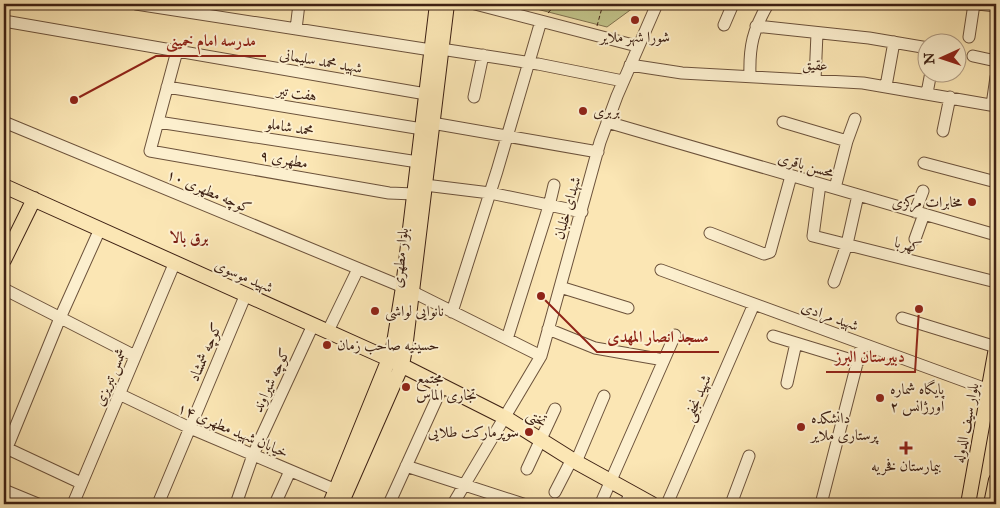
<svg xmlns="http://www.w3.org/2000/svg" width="1000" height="508" font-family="'IM FELL Great Primer',Amiri,serif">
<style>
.green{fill:#c2c48a;stroke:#80724e}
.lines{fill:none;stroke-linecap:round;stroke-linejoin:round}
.minor-casing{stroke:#6c523b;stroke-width:13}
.major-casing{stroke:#3d2013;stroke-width:16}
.path{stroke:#3d2013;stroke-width:1;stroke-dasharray:4 2.5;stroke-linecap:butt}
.minor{stroke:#fcefce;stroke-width:11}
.major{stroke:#fbe6b4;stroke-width:14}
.poi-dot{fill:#8f2418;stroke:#fcefce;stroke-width:2}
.labels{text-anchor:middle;stroke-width:4;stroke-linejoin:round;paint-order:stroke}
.poi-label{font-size:15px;fill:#3d2013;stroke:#fcefce;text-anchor:start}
.street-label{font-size:15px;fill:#3d2013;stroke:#fcefce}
.neighbourhood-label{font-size:16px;font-weight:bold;fill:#7a1f14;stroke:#fcefce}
.leader{fill:none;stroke:#8f2418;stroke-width:2}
.callout-dot{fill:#8f2418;stroke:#fcefce;stroke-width:2}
.callout-label{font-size:16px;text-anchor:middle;font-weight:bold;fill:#8f2418;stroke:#fcefce;stroke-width:4;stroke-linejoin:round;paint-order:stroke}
</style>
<rect width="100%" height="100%" fill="#fbe6b4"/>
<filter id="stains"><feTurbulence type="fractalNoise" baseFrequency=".004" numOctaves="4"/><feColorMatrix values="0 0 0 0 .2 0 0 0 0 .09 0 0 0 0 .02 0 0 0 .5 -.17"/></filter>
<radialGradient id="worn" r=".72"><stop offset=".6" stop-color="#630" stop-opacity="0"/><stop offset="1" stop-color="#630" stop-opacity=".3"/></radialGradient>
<!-- green -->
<path class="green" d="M517,4h118l-2,4 -26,19z"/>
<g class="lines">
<!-- minor casing -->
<g class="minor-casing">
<path id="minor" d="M136,4l295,46
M475,4l162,42
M978,4l18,2
M4,21l422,73
M724,25l9,-21
M756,26l113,12 59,10
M296,29l3,-25
M969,37l5,-33
M441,49l97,15 85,17
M177,51l-27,100 239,42 25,1
M973,56l23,5
M630,65l52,8 181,10 133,23
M750,76c-1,-30 3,-46 18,-72
M815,80l2,-47
M886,86l8,-44
M167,87l255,42
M927,93l4,-21
M474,97l9,-42
M992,105l4,-28
M4,122l399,165
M158,122l260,40
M607,122l389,113
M783,122l64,19 -12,47
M432,123l166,29
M943,131l7,-34
M847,141l8,-22
M924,163l72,19
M820,184l-7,52 183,46
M425,185l65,8 92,19
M915,212l8,-21
M710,233l54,21 6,-2 21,-76
M915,239l9,-25
M661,270l328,120
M834,282l13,-38 11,-49
M560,287l68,21
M4,289l131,67
M413,292l128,64
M452,312l45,-141 44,-150
M902,318l94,29
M548,329l47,19 69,12
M328,331l30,-62
M773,336l85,26
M507,339l42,-133 5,-21
M787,383l9,-40
M119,394l71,34 146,62
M4,447l77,36
M4,455l56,-137 40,-89
M576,462l28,-66
M406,466l117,38
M527,469l28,-60
M4,490l34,14
M555,492l17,-33
M601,503l74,-168
M73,504l102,-242
M158,504l88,-210
M236,504l17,-49 60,-130
M275,504l15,-33
M389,504l54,-119
M453,504l88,-148 59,-214 17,-46 40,-92
M626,504l4,-11
M667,504l87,-200
M731,504l18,-48
M821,504l41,-160"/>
</g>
<!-- major casing -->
<g class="major-casing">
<path id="major" d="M4,186l385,173 117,59 70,44 76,42
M4,260l30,-61
M330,504l63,-155 10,-62 34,-283
M341,504l61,-139 3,-16 42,-345
M968,504l28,-156
M991,504l5,-24"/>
</g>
<!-- path -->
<path class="path" d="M548,13l8,-9
M597,26l6,-22
M992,437l4,-23"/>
<!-- minor -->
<use href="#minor" class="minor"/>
<!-- major -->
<use href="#major" class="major"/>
</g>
<!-- markers -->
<g class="poi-dot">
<circle cx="635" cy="20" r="5"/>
<circle cx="583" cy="111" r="5"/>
<circle cx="972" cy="202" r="5"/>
<circle cx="375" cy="311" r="5"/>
<circle cx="327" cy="345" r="5"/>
<circle cx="406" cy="387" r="5"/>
<circle cx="880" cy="398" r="5"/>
<circle cx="801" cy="427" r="5"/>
<circle cx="529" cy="432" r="5"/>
<path d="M903.5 440.5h5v5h5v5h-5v5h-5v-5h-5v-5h5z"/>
</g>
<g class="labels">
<!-- poi labels -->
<g class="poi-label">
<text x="635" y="42" text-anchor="middle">شورا شهر ملایر</text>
<text x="593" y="116">بربری</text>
<text x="962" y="207" text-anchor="end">مخابرات مرکزی</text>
<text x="385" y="316">نانوایی لواشی</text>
<text x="337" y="350">حسینیه صاحب زمان</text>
<text x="416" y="383">مجتمع<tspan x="416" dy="17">تجاری الماس</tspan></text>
<text x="890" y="394">پایگاه شماره<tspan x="890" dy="17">۲ اورژانس</tspan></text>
<text x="811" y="423">دانشکده<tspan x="811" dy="17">پرستاری ملایر</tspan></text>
<text x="519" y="437" text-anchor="end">سوپرمارکت طلایی</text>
<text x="906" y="471" text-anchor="middle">بیمارستان فخریه</text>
</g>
<!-- street labels -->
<g class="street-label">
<text transform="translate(321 61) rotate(10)" y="5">شهید محمد سلیمانی</text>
<text transform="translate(815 65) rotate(3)" y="5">عقیق</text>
<text transform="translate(297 93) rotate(9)" y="5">هفت تیر</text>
<text transform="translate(290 127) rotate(9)" y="5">محمد شاملو</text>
<text transform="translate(284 159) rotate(10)" y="5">مطهری ۹</text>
<text transform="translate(806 165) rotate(16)" y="5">محسن باقری</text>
<text transform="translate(209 191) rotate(23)" y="5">کوچه مطهری ۱۰</text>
<text transform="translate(567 208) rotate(-74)" y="5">شهدای خلبان</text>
<text transform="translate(908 245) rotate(14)" y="5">کهربا</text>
<text transform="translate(400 258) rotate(-84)" y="5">بلوار مطهری</text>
<text transform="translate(244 276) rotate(24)" y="5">شهید موسوی</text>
<text transform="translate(830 316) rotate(20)" y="5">شهید مرادی</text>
<text transform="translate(205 352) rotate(-67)" y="5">کوچه شمشاد</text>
<text transform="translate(110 377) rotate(-67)" y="5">شمس تبریزی</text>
<text transform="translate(271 380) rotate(-65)" y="5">کوچه شیراوند</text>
<text transform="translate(697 398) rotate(-67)" y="5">شهید نجفی</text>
<text transform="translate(537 418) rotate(31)" y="5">تختی</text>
<text transform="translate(966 423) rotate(-79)" y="5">بلوار سیف الدوله</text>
<text transform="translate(233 430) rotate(23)" y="5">خیابان شهید مطهری ۱۴</text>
</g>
<!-- neighbourhood labels -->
<g class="neighbourhood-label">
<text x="189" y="243">برق بالا</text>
</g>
</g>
<!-- callouts -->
<path class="leader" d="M74 100L156 56H266M541 296L597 352H719M919 309L915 372H826"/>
<g class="callout-dot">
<circle cx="74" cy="100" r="5"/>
<circle cx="541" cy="296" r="5"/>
<circle cx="919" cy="309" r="5"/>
</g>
<g class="callout-label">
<text x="211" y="46">مدرسه امام خمینی</text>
<text x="658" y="342">مسجد انصار المهدی</text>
<text x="870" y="362">دبیرستان البرز</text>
</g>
<!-- margin -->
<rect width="1000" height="508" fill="none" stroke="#fbe6b4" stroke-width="20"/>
<rect x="5" y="5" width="990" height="498" fill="none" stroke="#3d2013" stroke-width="2.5"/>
<rect x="10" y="10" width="980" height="488" fill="none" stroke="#3d2013"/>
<!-- north arrow -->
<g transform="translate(942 58) rotate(267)"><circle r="24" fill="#fcefce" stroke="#b09c83"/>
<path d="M0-4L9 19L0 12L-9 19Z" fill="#8f2418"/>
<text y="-8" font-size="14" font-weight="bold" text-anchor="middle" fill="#3d2013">N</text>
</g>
<rect width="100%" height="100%" filter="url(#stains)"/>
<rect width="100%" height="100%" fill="url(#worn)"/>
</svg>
